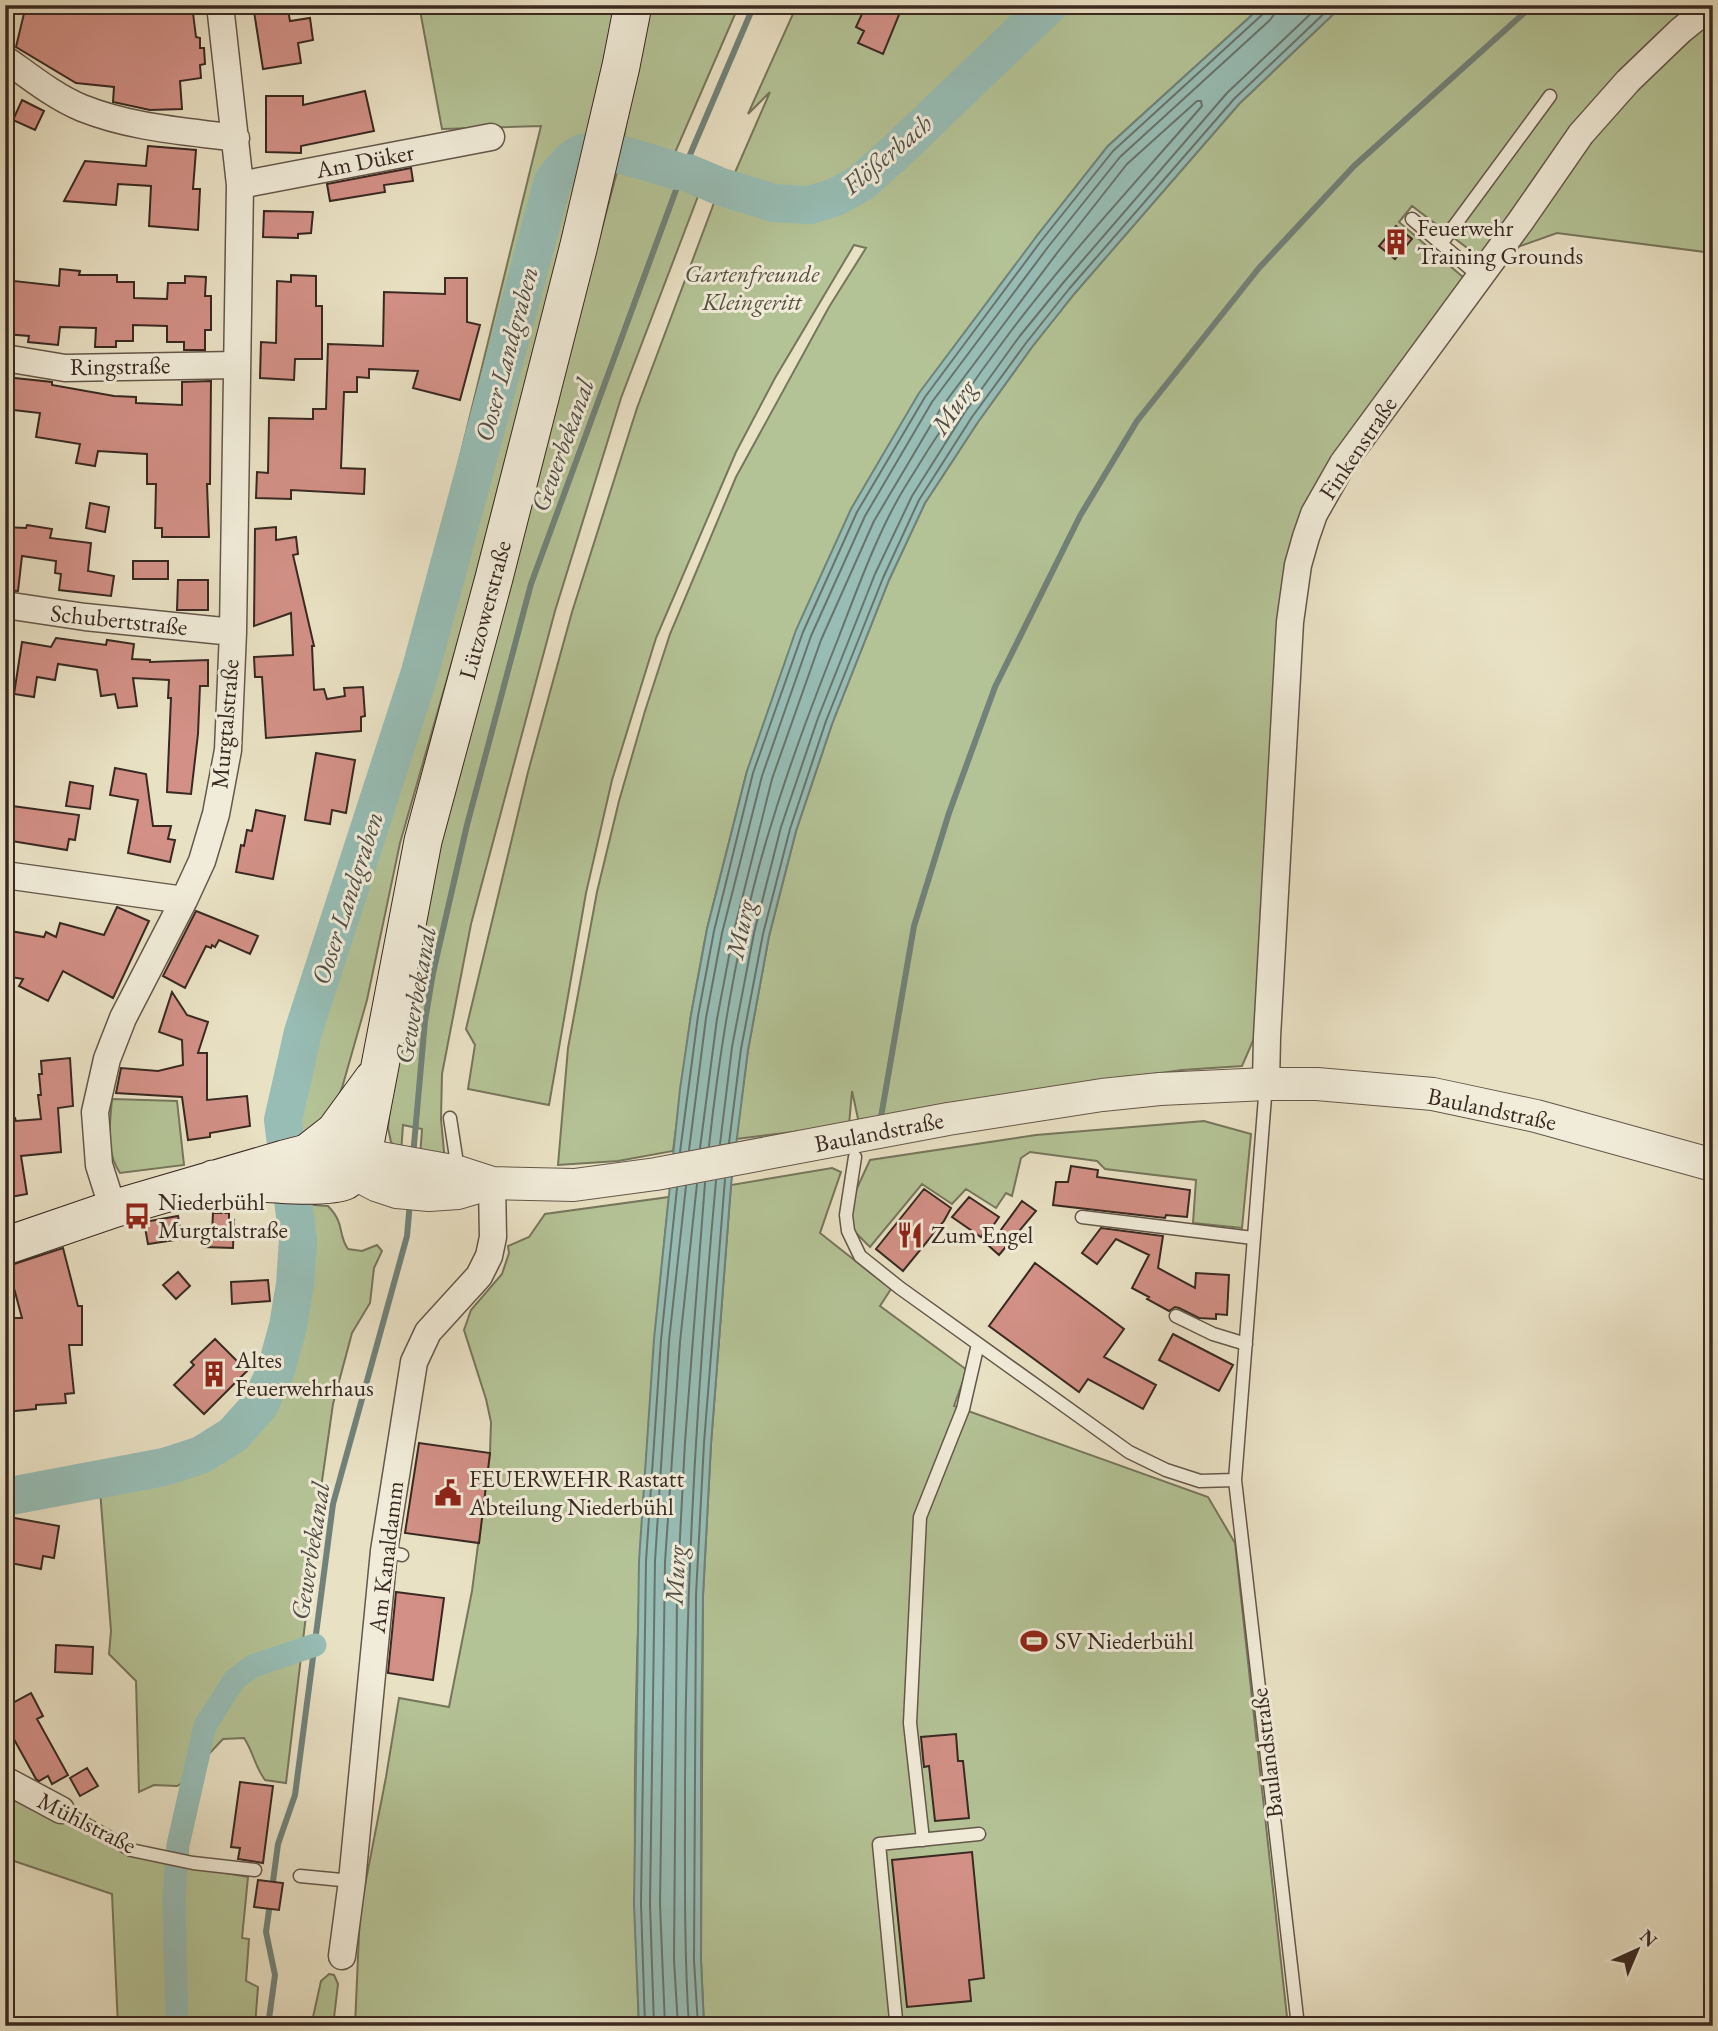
<svg xmlns="http://www.w3.org/2000/svg" width="1718" height="2031" font-family="'EB Garamond',serif">
<style>
.green{fill:#b4c396;stroke:#76765c;stroke-width:2}
.water{fill:#97bdb5;stroke:#71827a;stroke-width:2}
.lines{fill:none;stroke-linecap:round;stroke-linejoin:round}
.shore{stroke:#68736c;stroke-width:2}
.stream{stroke:#71827a;stroke-width:6}
.canal{stroke:#97bdb5;stroke-width:23}
.river{stroke:#97bdb5;stroke-width:38}
.building{fill:#d29086;stroke:#392922;stroke-width:2}
.service-casing{stroke:#65574a;stroke-width:15}
.minor-casing{stroke:#65574a;stroke-width:29}
.tertiary-casing{stroke:#65574a;stroke-width:34}
.secondary-casing{stroke:#392922;stroke-width:39}
.service{stroke:#f1ecd9;stroke-width:12}
.minor{stroke:#f1ecd9;stroke-width:26}
.tertiary{stroke:#f1ecd9;stroke-width:32}
.secondary{stroke:#f1ecd9;stroke-width:37}
.labels{text-anchor:middle;stroke-width:6;stroke-linejoin:round;paint-order:stroke}
.street-label{font-size:24px;fill:#392922;stroke:#f1ecd9}
.poi-label{font-size:24px;fill:#392922;stroke:#f1ecd9;text-anchor:start}
.park-label{font-size:24px;font-style:italic;fill:#58503f;stroke:#f1ecd9}
.water-label{font-size:26px;font-style:italic;fill:#504e47;stroke:#f1ecd9}
</style>
<rect width="100%" height="100%" fill="#e9e1c4"/>
<filter id="stains"><feTurbulence type="fractalNoise" baseFrequency=".00286" numOctaves="4"/><feColorMatrix values="0 0 0 0 .2 0 0 0 0 .09 0 0 0 0 .02 0 0 0 .5 -.17"/></filter>
<radialGradient id="worn" r=".72"><stop offset=".6" stop-color="#630" stop-opacity="0"/><stop offset="1" stop-color="#630" stop-opacity=".3"/></radialGradient>
<!-- green -->
<path class="green" d="M419,5h198l-8,51 -143,557 -66,230 -33,157 -25,88 -10,24 -35,27 -24,7 2,-56 8,-30 62,-199 50,-139 146,-596 -99,3z
M645,5h94l-65,150 -50,-18z
M797,5h245c-34,32 -68,64 -101,96 -34,33 -80,86 -127,97 -28,6 -58,-5 -84,-14l40,-92 -22,22z
M1059,5h204l-155,141 -72,91 -289,534 -40,158 -16,86 -18,136 -55,10 -60,4 10,-117 29,-156 22,-91 26,-90 25,-77 66,-157 93,-170 37,-59 -12,-3 -79,133 -39,74 -80,186 -44,142 -26,113 -37,212 -81,-16 7,-44 -9,-16 62,-257 44,-160 65,-204 80,-213 69,19 54,-11 40,-26z
M1343,5h349c-89,69 -149,162 -213,252l-67,-51 -13,16 65,56 -149,210 -59,546 -14,32 -60,4 -113,16 -209,42 -8,-37 -3,34 -113,14 12,-89 21,-114 27,-105 36,-107 57,-144 36,-77 53,-81 54,-75 43,-54 164,-189z
M1713,20v233l-156,-20 -45,16 67,-97 55,-64z
M617,172l83,19 -79,207 -66,213 -84,313 -29,150 -1,45 4,43 -25,-4 2,-29 -19,-4 -2,28 -10,-11 -3,-14 4,-41 37,-212z
M112,1099l65,2 7,64 -64,8c-15,-22 -10,-48 -8,-74z
M1204,1121l47,13 -9,94 -49,-5 3,-43 -91,-11 -8,-8 -67,-9 -9,6 -9,38 -6,-3 -10,15 -30,-19 -14,15 -30,-20 -52,63 -18,-18v-30l18,-39 166,-25z
M832,1168l9,4 -21,61 71,56 -11,17 87,64 -13,36 254,91 27,46 53,483h-584l-3,-66 2,-365 8,-151 20,-259z
M669,1197c-30,275 -41,552 -30,829h-284l5,-115 26,-134 13,-79 50,9 23,-116 18,-138 1,-31 -5,-23 -22,-69 7,-20 31,-36 7,-21 -1,-7 21,-9 16,-23z
M299,1204l29,2c18,19 9,27 20,43l14,2 15,-6 5,6 -8,17 -4,35 -18,30 -19,71 -11,77 -36,302 -21,-3c-10,-13 -12,-29 -21,-42l-21,1 -17,18 -13,20 -16,9 -23,-1 -15,7 -3,-111 -27,-27 2,-23 -11,-141c42,-9 104,-17 138,-44 41,-33 68,-132 68,-183 0,-20 -4,-39 -7,-59z
M5,1794l134,63 109,20 -6,61 7,1 -3,42 12,6 -3,39h-137l-6,-132 -107,-36z
M329,1974l5,1 4,9 -5,42h-22l10,-45z"/>
<!-- water -->
<path class="water" d="M1263,5h80l-104,99 -164,189 -43,54 -54,75 -53,81 -36,77 -57,144 -36,107 -27,105 -21,114 -17,135 -20,259 -8,151 -2,158v207l3,66h-65l-5,-122 5,-343 15,-222 26,-250 11,-74 16,-86 40,-158 49,-141 55,-121 68,-116 117,-156 72,-91z"/>
<g class="lines">
<!-- shore -->
<path class="shore" d="M729,1143l12,-94 22,-115 27,-105 36,-108 57,-143 36,-78 53,-83 54,-74 43,-54 165,-190 99,-94
M720,1144l12,-97 22,-114 27,-106 37,-109 57,-144 37,-78 53,-84 54,-75 44,-54 164,-190 93,-88
M700,1148l17,-129 16,-84 39,-156 49,-139 53,-119 67,-113 116,-155 70,-89 70,-63h4l1,5c-64,74 -132,147 -191,225 -38,50 -74,103 -106,156 -27,44 -48,103 -67,152 -24,60 -47,121 -66,183 -33,105 -51,215 -63,324
M689,1150l17,-132 16,-85 40,-157 49,-140 54,-120 67,-114 116,-155 72,-90 150,-137 5,-7 1,-8
M680,1152l18,-136 16,-85 39,-158 50,-141 54,-120 68,-115 116,-156 72,-90 151,-138 3,-8
M645,2026l-4,-122 5,-343 15,-221 16,-152
M654,2026l-4,-122 5,-343 14,-220 17,-155
M665,2026l-5,-122 5,-342 15,-220 17,-158
M678,2026l-4,-66 3,-366 8,-152 20,-259
M689,2026c-5,-76 -4,-152 -4,-228 0,-206 12,-412 31,-617
M698,2026l-4,-66 2,-365 8,-152 21,-264"/>
<!-- stream -->
<path class="stream" d="M562,165l5,-1
M881,1117l33,-191 35,-113 46,-126 85,-171 57,-95 122,-153 95,-102 179,-161
M413,1156l12,-135 8,-48 34,-148 64,-241 152,-413 71,-166
M272,1889l6,-45 17,-49 38,-291 74,-268 3,-34
M268,2026l7,-51 -9,-43 4,-29"/>
<!-- canal -->
<path class="canal" d="M177,2026l-3,-130 4,-51 27,-119 30,-47 18,-13 62,-21"/>
<!-- river -->
<path class="river" d="M688,173l31,13 54,17 37,2 26,-8 25,-14 37,-33 151,-145
M5,1497l159,-30 37,-12 32,-20 26,-29 17,-36 12,-44 7,-42 3,-44 -15,-120 20,-88 117,-360 133,-491c8,-10 16,-21 27,-27 20,-10 75,11 97,17"/>
</g>
<!-- building -->
<path class="building" d="M26,5h166l4,32 4,1v10h4l1,16 -5,1 1,13 -21,3 2,28 -32,1 -37,-8 1,-15 -38,-4 -60,-36z
M253,5h34l3,16 20,-3 3,22 -15,3 3,20 -38,6z
M866,5h37l-20,49 -25,-11 6,-12 -8,-4z
M365,91l9,40 -73,15v7l-35,-1v-56h37v9z
M22,100l22,11 -9,19 -22,-10z
M148,146l48,4 -3,39h7l-2,41 -49,-4 2,-40 -33,-2 -2,21 -52,-4 21,-40 61,5z
M411,168l2,13 -29,4 1,7 -55,9 -3,-17z
M264,211l49,1 -2,21 -13,1v4l-35,-1z
M1396,226l16,13 -17,20 -16,-13z
M60,269l20,2 -1,4h38v7h17v16l33,1 1,-16h17v-7l21,1 -1,19h6v34h-6v20h-21v-8h-17v-16l-34,-1v16h-17v6h-21l1,-19 -36,-1 -2,18 -30,-3 1,-6 -24,-2v-54l54,6z
M291,275l25,1v30h6v53h-27l-1,21 -34,-2 1,-36 15,1 1,-62 14,1z
M445,278h22v44l13,3 -20,75 -47,-12 5,-17 -49,-2v9l-12,-1v15h-13l-3,76 24,1 -1,25 -73,-4v9l-35,-1 1,-26 11,1 1,-55 44,1v-10h13l2,-65 55,2 1,-54 61,2z
M5,377l47,5v3l62,11 22,1v6l46,2v-23l29,-1 -1,103h-3l2,53h-47v-9h-7l1,-44h-9v-30l-49,-3 -3,15 -19,-3 4,-19 -44,-7 4,-24 -35,-4z
M90,503l19,4 -4,25 -19,-4z
M27,525l25,4 -2,9 41,5 -3,28 26,5 -3,20 -52,-6 2,-16 -6,-1 1,-12 -34,-5 -4,35 -13,-1v-63l21,1z
M276,527v13l20,-3 2,17 -5,1 21,91h-2l2,44 10,-1 3,10 18,-3 -1,-8 19,-1 2,29 -4,1v14l-95,7 -4,-61h-7l-1,-20 39,-2 -2,-42 -37,13 1,-97z
M133,561h35v18h-35z
M178,580h30v30h-31z
M56,638l50,7 1,-5 27,4 -2,15 18,1v2l58,-2v26h-8l-2,48 -7,60 -24,-2 4,-94h-3l1,-18 -36,-2 4,28 -19,2 -3,-14 -14,2 -4,-26 -39,-6 -3,16 -18,-3 -3,20 -20,-3 8,-52 29,5z
M316,753l39,7 -9,53 -14,-3 -2,14 -25,-4z
M115,768l31,6 7,52h18l-3,13 7,1 -5,22 -42,-9 10,-53 -28,-5z
M70,782l23,4 -3,23 -24,-3z
M5,805l74,10 -4,25 -6,-1 -2,11 -62,-10z
M256,810l29,6 -12,63 -37,-7 5,-27 3,1 3,-16 5,1z
M117,907l32,14 -36,77 -50,-27 -15,30 -29,-15 4,-7 -18,-3v-46l39,7 2,-5 10,5 4,-14 44,12z
M196,911l62,25 -8,18 -31,-14 -4,7 -3,-2 -1,3 -5,-2 -21,42 -22,-12z
M172,992l15,23 21,7 -10,31h9v47l40,-4 3,30 -40,7v4l-22,3 -6,-43 -66,-4 5,-25 37,3 25,-6 -1,-25 -23,-8z
M70,1058l3,48 -15,2 3,44 -40,4 6,38 -22,4v-80h10l1,3 25,-2 -3,-24h3l-2,-21h3l-1,-13z
M1071,1166l27,4 -1,7 93,13 -3,27 -21,-2 -1,3 -112,-13 3,-23h12z
M924,1189l27,19 -7,13 -41,50 -27,-22z
M969,1197l30,20 -13,19 -3,-2 -2,3 -29,-20z
M1022,1201l14,10 -37,44 -10,-9z
M213,1213h16v13l5,-5 -1,27 -28,-1 17,-14 -10,1z
M178,1216l4,23 -34,5 -4,-22z
M1101,1228l62,8 -5,32 37,20 1,-15 33,2 -2,40 -11,-1v5l-17,-1 -20,-10 -4,-1 -6,4 -22,-12 2,-2 -17,-9 17,-33 -33,-16 -19,25 -15,-11z
M63,1248l15,58h4v39h-13l5,48 -9,1 1,9 -30,2v4l-31,3v-94h17l-14,-52z
M1035,1263l89,66 -20,28 52,28 -13,24 -55,-30 -9,13 -90,-66z
M178,1272l12,14 -14,13 -13,-14z
M268,1280l2,21 -38,3 -1,-22z
M1173,1334l60,31 -14,26 -60,-31z
M215,1339l32,32 -43,43 -30,-29 20,-20 -3,-3z
M419,1443l71,10 -11,90 -74,-10z
M9,1517l50,9 -5,32 -11,-2 -2,13 -36,-7v-21z
M396,1592l48,6 -11,82 -45,-7z
M56,1645l37,2 -1,27 -37,-2z
M31,1693l12,23 -6,3 31,56 -16,9 -4,-8 -9,5 -3,-2 -31,-56v-16z
M956,1734l2,27h5l6,57 -34,3 -6,-55 -5,1 -3,-30z
M87,1768l11,18 -18,10 -10,-18z
M240,1782l33,4 -10,77 -25,-4 2,-11 -9,-1z
M972,1852l12,126 -15,2 2,21 -64,6 -15,-147z
M258,1880l25,3 -4,27 -25,-3z"/>
<g class="lines">
<!-- service casing -->
<g class="service-casing">
<path id="service" d="M1412,219l68,58
M1441,244l109,-148
M1266,1084l-31,396 63,546
M450,1118l8,52
M855,1157l-9,58 2,16 12,25 40,32 229,164 37,18 34,11 35,-1
M1082,1217l171,21
M1176,1316l37,18 33,10
M384,1551l18,4
M61,1810l70,40 62,13 62,7
M923,1840l-13,-117 10,-206 43,-108 15,-65
M300,1876l52,5
M896,2020l-17,-176 100,-10"/>
</g>
<!-- minor casing -->
<g class="minor-casing">
<path id="minor" d="M5,59c24,17 50,38 77,49 50,20 102,23 154,30
M240,185l251,-48
M5,358l60,10 171,-3
M5,605l80,12 148,15
M5,875l179,25
M1266,1084l1,-47 23,-415 8,-57 8,-28 8,-23 29,-51 177,-241 61,-88 47,-53 52,-50 32,-26
M113,1209l-14,-44 -4,-53 12,-53 16,-41 61,-118 18,-39 14,-47 12,-64 5,-118 7,-447 -20,-180
M5,1780l56,30
M342,1956l10,-75 32,-330 30,-189 14,-30 51,-56 10,-20 4,-19 -1,-54"/>
</g>
<!-- tertiary casing -->
<g class="tertiary-casing">
<path id="tertiary" d="M364,1155l94,17 34,11
M355,1174l21,11 21,7 32,3 29,-2 34,-10 82,2 82,-11 292,-55 154,-24 58,-6 106,-5h51l116,10 103,22 177,49"/>
</g>
<!-- secondary casing -->
<g class="secondary-casing">
<path id="secondary" d="M307,1153l28,-22 38,-52
M213,1179c27,2 111,12 132,2 7,-4 11,-9 16,-16l62,-324 71,-263 85,-333 42,-179 12,-61
M5,1246l108,-37 171,-50 23,-6 57,2"/>
</g>
<!-- service -->
<use href="#service" class="service"/>
<!-- minor -->
<use href="#minor" class="minor"/>
<!-- tertiary -->
<use href="#tertiary" class="tertiary"/>
<!-- secondary -->
<use href="#secondary" class="secondary"/>
</g>
<!-- icons -->
<defs>
<g id="building-bare" transform="scale(2.1)"><path d="M-4-6H4V6H1V3H-1V6H-4ZM-2.5-4.3h1.7v1.8h-1.7ZM.8-4.3h1.7v1.8H.8ZM-2.5-1h1.7V.8h-1.7ZM.8-1h1.7V.8H.8Z" fill="#8f2418" stroke="#f1ecd9" stroke-width="2.5" paint-order="stroke"/></g>
<g id="bus-bare" transform="scale(2.1)"><path d="M-5-6H5V4H4V6H2V4H-2V6H-4V4H-5ZM-3.5-4V0h7V-4ZM-3.5 1.2v1.5H-2V1.2ZM2 1.2v1.5H3.5V1.2Z" fill="#8f2418" stroke="#f1ecd9" stroke-width="2.5" paint-order="stroke"/></g>
<g id="restaurant-bare" transform="scale(2.1)"><path d="M-5-6h1v4h1v-4h1v4h1v-4h1v5L-1.5 .5V6h-2V.5L-5-1ZM5-6V6H3V1.5H1.5Q1.5-4 5-6Z" fill="#8f2418" stroke="#f1ecd9" stroke-width="2.5" paint-order="stroke"/></g>
<g id="civic-bare" transform="scale(2.1)"><path d="M-.6-6.5H3V-4.5H.6V-3L4-1V1h2V6H-6V1h2V-1L-.6-3ZM-1.2 2.5V6h2.4V2.5Z" fill="#8f2418" stroke="#f1ecd9" stroke-width="2.5" paint-order="stroke"/></g>
<g id="stadium-bare" transform="scale(2.1)"><path d="M0-5a6.5 5 0 1 0 0 10a6.5 5 0 1 0 0-10ZM-3.5-1.8h7v3.6h-7Z" fill="#8f2418" stroke="#f1ecd9" stroke-width="2.5" paint-order="stroke"/></g>
</defs>
<g fill-rule="evenodd">
<use href="#building-bare" x="1396" y="242"/>
<use href="#bus-bare" x="137" y="1216"/>
<use href="#restaurant-bare" x="910" y="1235"/>
<use href="#building-bare" x="214" y="1374"/>
<use href="#civic-bare" x="448" y="1493"/>
<use href="#stadium-bare" x="1034" y="1641"/>
</g>
<g class="labels">
<!-- street labels -->
<g class="street-label">
<text transform="translate(365 161) rotate(-11)" y="8">Am Düker</text>
<text transform="translate(120 366) rotate(-1)" y="8">Ringstraße</text>
<text transform="translate(1358 448) rotate(-56)" y="8">Finkenstraße</text>
<text transform="translate(485 610) rotate(-75)" y="8">Lützowerstraße</text>
<text transform="translate(119 620) rotate(6)" y="8">Schubertstraße</text>
<text transform="translate(225 724) rotate(-85)" y="8">Murgtalstraße</text>
<text transform="translate(1492 1109) rotate(12)" y="8">Baulandstraße</text>
<text transform="translate(879 1132) rotate(-11)" y="8">Baulandstraße</text>
<text transform="translate(386 1557) rotate(-83)" y="8">Am Kanaldamm</text>
<text transform="translate(1267 1753) rotate(-97)" y="8">Baulandstraße</text>
<text transform="translate(87 1823) rotate(27)" y="8">Mühlstraße</text>
</g>
<!-- poi labels -->
<g class="poi-label">
<text x="1417" y="236">Feuerwehr<tspan x="1417" dy="28">Training Grounds</tspan></text>
<text x="158" y="1210">Niederbühl<tspan x="158" dy="28">Murgtalstraße</tspan></text>
<text x="931" y="1243">Zum Engel</text>
<text x="235" y="1368">Altes<tspan x="235" dy="28">Feuerwehrhaus</tspan></text>
<text x="469" y="1487">FEUERWEHR Rastatt<tspan x="469" dy="28">Abteilung Niederbühl</tspan></text>
<text x="1055" y="1649">SV Niederbühl</text>
</g>
<!-- park labels -->
<g class="park-label">
<text x="752" y="282">Gartenfreunde<tspan x="752" dy="28">Kleingeritt</tspan></text>
</g>
<!-- water labels -->
<g class="water-label">
<text transform="translate(887 154) rotate(-40)" y="9">Flößerbach</text>
<text transform="translate(506 354) rotate(-75)" y="9">Ooser Landgraben</text>
<text transform="translate(953 407) rotate(-56)" y="9">Murg</text>
<text transform="translate(562 445) rotate(-70)" y="9">Gewerbekanal</text>
<text transform="translate(347 898) rotate(-72)" y="9">Ooser Landgraben</text>
<text transform="translate(740 929) rotate(-78)" y="9">Murg</text>
<text transform="translate(415 995) rotate(-80)" y="9">Gewerbekanal</text>
<text transform="translate(310 1551) rotate(-81)" y="9">Gewerbekanal</text>
<text transform="translate(675 1575) rotate(-87)" y="9">Murg</text>
</g>
</g>
<!-- margin -->
<rect width="1718" height="2031" fill="none" stroke="#e9e1c4" stroke-width="28"/>
<rect x="7" y="7" width="1704" height="2017" fill="none" stroke="#392922" stroke-width="3.5"/>
<rect x="14" y="14" width="1690" height="2003" fill="none" stroke="#392922" stroke-width="2"/>
<!-- north arrow -->
<g transform="translate(1637 1950) rotate(44)" stroke="#f1ecd9" stroke-width="5" paint-order="stroke">
<path d="M0-5L12 26L0 18L-12 26Z" fill="#392922"/>
<text y="-10" font-size="19" font-weight="bold" text-anchor="middle" fill="#392922">N</text>
</g>
<rect width="100%" height="100%" filter="url(#stains)"/>
<rect width="100%" height="100%" fill="url(#worn)"/>
</svg>
